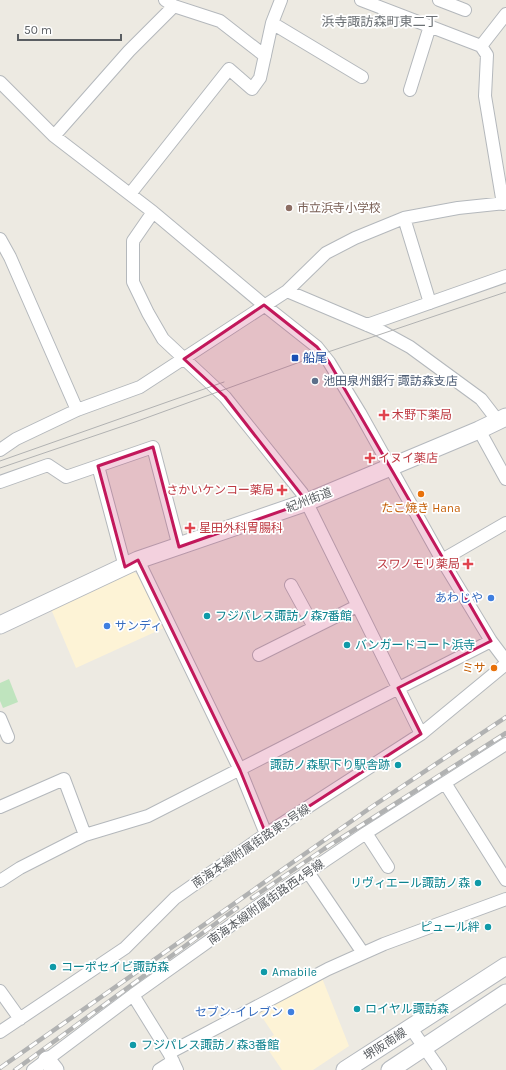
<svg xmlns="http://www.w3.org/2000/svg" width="506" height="1070" font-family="Karla,'Noto Sans JP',sans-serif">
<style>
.commercial{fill:#fdf3d6}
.green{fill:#bfe4be}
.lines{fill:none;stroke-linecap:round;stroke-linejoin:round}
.street-casing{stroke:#b4b8bc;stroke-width:14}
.secondary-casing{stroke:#b5b9be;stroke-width:19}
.street{stroke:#fff;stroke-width:12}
.secondary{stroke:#fff;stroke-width:17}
.tram{stroke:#b1b2b2;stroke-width:1}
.rail-casing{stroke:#b1b2b2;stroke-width:4.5}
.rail{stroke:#fff;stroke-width:3;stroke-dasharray:9;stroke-linecap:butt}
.marked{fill:#c2185b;fill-opacity:0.2;stroke:#c2185b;stroke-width:3;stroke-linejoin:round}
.education-dot{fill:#8d6e63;stroke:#fff;stroke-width:1.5}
.transit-dot{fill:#1a4fb4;stroke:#fff;stroke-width:1.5}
.service-dot{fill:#5c6f8a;stroke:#fff;stroke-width:1.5}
.health-dot{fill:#e0444e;stroke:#fff;stroke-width:1.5}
.food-dot{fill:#e8710a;stroke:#fff;stroke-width:1.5}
.shop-dot{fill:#3f7fe0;stroke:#fff;stroke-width:1.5}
.culture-dot{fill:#0f9aa8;stroke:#fff;stroke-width:1.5}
.labels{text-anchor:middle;stroke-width:3.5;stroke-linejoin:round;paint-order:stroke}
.education-label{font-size:12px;fill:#785e54;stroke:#fff;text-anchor:start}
.transit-label{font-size:12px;fill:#164399;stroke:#fff;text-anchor:start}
.service-label{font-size:12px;fill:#4e5e75;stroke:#fff;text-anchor:start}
.health-label{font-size:12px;fill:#be3a42;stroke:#fff;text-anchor:start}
.street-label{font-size:12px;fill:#5a5e62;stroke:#fff}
.food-label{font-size:12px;fill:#c56008;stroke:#fff}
.shop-label{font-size:12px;fill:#366cbe;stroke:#fff;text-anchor:end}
.culture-label{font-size:12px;fill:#0d838f;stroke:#fff;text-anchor:start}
.neighbourhood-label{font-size:13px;fill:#6b7074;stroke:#fff}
</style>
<rect width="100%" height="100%" fill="#edeae2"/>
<!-- commercial -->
<path class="commercial" d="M132,571l8,5 26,51 -90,41 -25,-59z
M322,978l27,68 -36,24h-31l-19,-28 11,-7 -16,-24z"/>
<!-- green -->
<path class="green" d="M9,679l9,23 -15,6 -3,-7v-18z"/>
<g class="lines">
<!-- street casing -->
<g class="street-casing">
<path id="street" d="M165,0l9,6 46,15 45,35
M361,0l120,46 6,9 -2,41 18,108
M439,0l26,10
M272,23l90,54
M481,46l25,-32
M0,82l54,54 99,76 111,93 53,42 12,15 31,51 82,147 49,81 15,20
M410,90l20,-64
M54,136l75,-85 45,-45
M130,194l99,-125 23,20 8,-11 12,-55 9,-23
M153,212l-20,29v41l15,31 15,26 62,58 77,96 119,241
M404,218l26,85
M0,239l10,18 67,153
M287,291l92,39 31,17 71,52 17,22
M367,325l139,-49
M479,430l27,49
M0,450l16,-11 61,-29 63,-23 147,-96 39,-38 29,-15 49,-20 54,-10 48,-5
M98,466l27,101
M0,482l48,-17 18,12 87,-30 26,100
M138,560l102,210 26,64
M442,560l64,-37
M291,585l23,42
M259,655l98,-49
M0,718l8,19
M445,783l61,97
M0,807l64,-28 21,56
M366,833l22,34
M308,872l55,81
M0,881l20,-13 65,-33 63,-19 343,-175
M0,991l20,28
M133,995l36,58 8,17
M410,1027l30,43
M0,1032l125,-84 50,-50 91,-64 155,-100 85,-70
M169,1053l159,-84 56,-25 122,-45
M33,1070l100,-75 129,-92 104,-70 140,-89
M159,1070l14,-9"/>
</g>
<!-- secondary casing -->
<g class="secondary-casing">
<path id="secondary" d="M0,625l138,-65 169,-58 172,-72 27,-13
M47,1060l8,10
M345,1070l161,-104
M390,1070l116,-77"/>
</g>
<!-- street -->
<use href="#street" class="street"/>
<!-- secondary -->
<use href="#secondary" class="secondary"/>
<!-- tram -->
<path class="tram" d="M0,461l224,-79
M0,468l135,-46 187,-68 184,-62"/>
<!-- rail casing -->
<g class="rail-casing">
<path id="rail" d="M252,898l72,-49 182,-116
M0,1068l373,-262 133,-89
M15,1070l222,-162"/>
</g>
<!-- rail -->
<use href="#rail" class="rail"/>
</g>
<!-- marked area -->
<path class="marked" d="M264,305l53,42 12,15 162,279 -93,47 23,46 -155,100 -26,-64 -102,-210 -13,7 -27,-101 55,-19 26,100 128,-45 -82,-105 -41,-38z"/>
<!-- markers -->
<circle class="education-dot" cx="289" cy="208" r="4"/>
<rect class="transit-dot" x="291" y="354" width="8" height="8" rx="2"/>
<circle class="service-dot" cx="315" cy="381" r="4"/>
<g class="health-dot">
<path d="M382 409h4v4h4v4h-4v4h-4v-4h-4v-4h4z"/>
<path d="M368 452h4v4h4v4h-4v4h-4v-4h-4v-4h4z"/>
<path d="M280 484h4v4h4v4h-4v4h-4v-4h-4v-4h4z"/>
<path d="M188 522h4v4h4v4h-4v4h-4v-4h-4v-4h4z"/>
<path d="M466 558h4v4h4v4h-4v4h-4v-4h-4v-4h4z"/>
</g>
<g class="food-dot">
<circle cx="421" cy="494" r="4"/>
<circle cx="494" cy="668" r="4"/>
</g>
<g class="shop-dot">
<circle cx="491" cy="598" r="4"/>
<circle cx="107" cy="626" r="4"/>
<circle cx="291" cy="1012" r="4"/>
</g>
<g class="culture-dot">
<circle cx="207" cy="616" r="4"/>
<circle cx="347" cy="645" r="4"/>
<circle cx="398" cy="765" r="4"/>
<circle cx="478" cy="883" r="4"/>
<circle cx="488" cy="927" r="4"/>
<circle cx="53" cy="967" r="4"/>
<circle cx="264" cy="972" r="4"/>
<circle cx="357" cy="1009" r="4"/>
<circle cx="133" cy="1045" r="4"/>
</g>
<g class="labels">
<!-- education labels -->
<g class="education-label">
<text x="297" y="212">市立浜寺小学校</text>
</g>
<!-- transit labels -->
<g class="transit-label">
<text x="303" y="362">船尾</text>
</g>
<!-- service labels -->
<g class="service-label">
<text x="323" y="385">池田泉州銀行 諏訪森支店</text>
</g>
<!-- health labels -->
<g class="health-label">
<text x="392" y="419">木野下薬局</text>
<text x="378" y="462">イヌイ薬店</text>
<text x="274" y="494" text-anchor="end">さかいケンコー薬局</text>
<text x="199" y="532">星田外科胃腸科</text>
<text x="460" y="568" text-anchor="end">スワノモリ薬局</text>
</g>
<!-- street labels -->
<g class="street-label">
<text transform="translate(309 500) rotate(-21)" y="4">紀州街道</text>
<text transform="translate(251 846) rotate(-34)" y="4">南海本線附属街路東3号線</text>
<text transform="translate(266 902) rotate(-35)" y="4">南海本線附属街路西4号線</text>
<text transform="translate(385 1044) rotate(-33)" y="4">堺阪南線</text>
</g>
<!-- food labels -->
<g class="food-label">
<text x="421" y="512">たこ焼き Hana</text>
<text x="486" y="672" text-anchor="end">ミサ</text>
</g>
<!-- shop labels -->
<g class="shop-label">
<text x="483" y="602">あわじや</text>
<text x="115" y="630" text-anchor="start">サンディ</text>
<text x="283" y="1016">セブン-イレブン</text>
</g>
<!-- culture labels -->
<g class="culture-label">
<text x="215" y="620">フジパレス諏訪ノ森7番館</text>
<text x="355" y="649">バンガードコート浜寺</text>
<text x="390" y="769" text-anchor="end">諏訪ノ森駅下り駅舎跡</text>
<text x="470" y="887" text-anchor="end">リヴィエール諏訪ノ森</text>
<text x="480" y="931" text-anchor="end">ピュール絆</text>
<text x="61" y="971">コーポセイビ諏訪森</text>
<text x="272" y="976">Amabile</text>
<text x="365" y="1013">ロイヤル諏訪森</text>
<text x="141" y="1049">フジパレス諏訪ノ森3番館</text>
</g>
<!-- neighbourhood labels -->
<g class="neighbourhood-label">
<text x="380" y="26">浜寺諏訪森町東二丁</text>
</g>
</g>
<!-- scale -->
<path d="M18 34v6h103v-6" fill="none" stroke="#5a5e62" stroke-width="2"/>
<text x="24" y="34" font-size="12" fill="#5a5e62" stroke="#ffffff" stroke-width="3" paint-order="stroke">50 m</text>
</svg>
